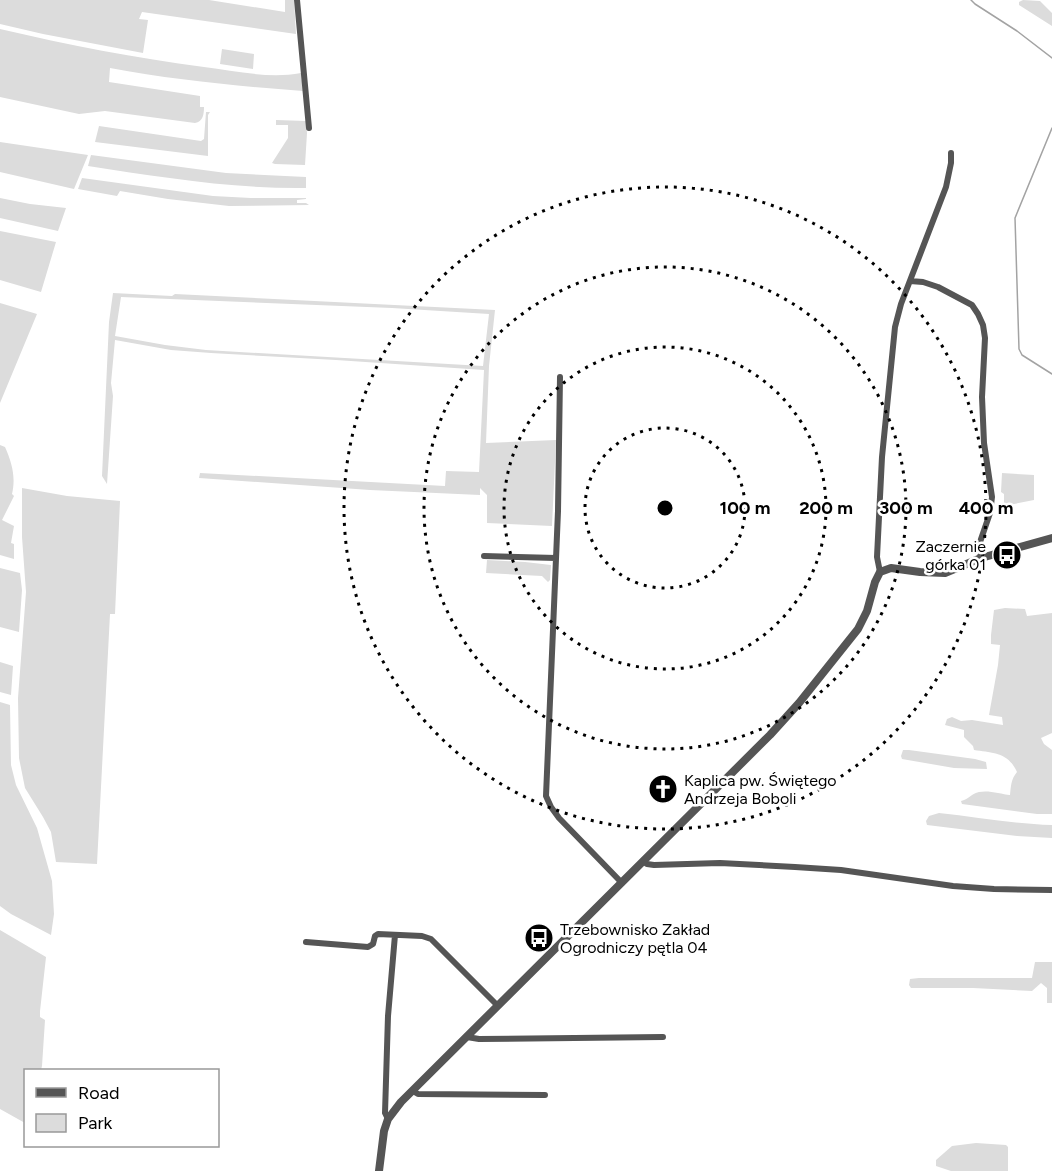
<svg xmlns="http://www.w3.org/2000/svg" width="1052" height="1171" font-family="Figtree,sans-serif">
<style>
.green{fill:#dcdcdc;fill-rule:evenodd}
.lines{fill:none;stroke-linecap:round;stroke-linejoin:round}
.stream{stroke:#a3a3a3;stroke-width:1.5}
.minor{stroke:#555;stroke-width:6}
.tertiary{stroke:#555;stroke-width:8}
.ring{fill:none;stroke:#000;stroke-width:3;stroke-dasharray:3 6}
.labels{text-anchor:middle;stroke-width:5;stroke-linejoin:round;paint-order:stroke}
.poi-label{font-size:16px;fill:#000;stroke:#fff;text-anchor:start}
.centre{fill:#000;stroke:#fff;stroke-width:3}
.ring-label{font-size:18px;text-anchor:middle;font-weight:bold;fill:#000;stroke:#fff;stroke-width:5;stroke-linejoin:round;paint-order:stroke}
</style>
<rect width="100%" height="100%" fill="#fff"/>
<!-- green -->
<path class="green" d="M0,0h209l76,12v-12h9l2,34 -154,-22 -3,7 9,1 -5,33 -100,-19 -43,-10z
M1023,0l17,1 12,12v13l-33,-21v-3z
M0,29c68,16 136,29 204,38 32,4 65,12 97,6l2,18c-65,-5 -129,-11 -193,-23l-1,14 91,14v11h4c0,7 -1,15 -9,16l-90,-12 -26,3 -79,-17z
M222,49l32,5 -1,15 -33,-5z
M206,112h4l-2,3v41l-113,-14 4,-16 102,15 3,-2z
M276,120l30,1 1,12 -2,32 -30,-1 -3,-1 16,-25v-13h-12z
M0,142l88,13 -14,34 -74,-17z
M91,155l135,18 80,4v11c-73,1 -146,-11 -218,-22z
M82,178l131,18 38,2h55v1l-9,1v3h9l3,2 -80,1 -61,-7 -48,-8 -3,5 -39,-7z
M0,198l30,6 36,4 -8,23 -58,-13z
M0,231l56,11 -15,50 -41,-12z
M113,293l59,3 3,-2 320,16 -6,56 -3,77 70,-3 -4,86 -65,-3v-28l-7,-7v7l-110,-5 -171,-12 1,-5 245,13 1,-15 33,1 5,-102 -148,-10 -125,-7 -40,-3 -56,-10 -4,43 2,13 -6,88 -5,-8 7,-154zM121,297l271,11 97,6 -6,52 -277,-16 -41,-5 -50,-9z
M0,303l37,11 -37,89z
M0,445l5,2c7,16 11,30 7,47l2,2 -12,24 12,6 -3,17 3,1v15l-14,-4z
M1002,473l32,2v25l-30,6v-12l-3,-2z
M22,488l45,8 53,5 -5,113h-5l-13,250 -41,-2 -5,-30 -8,-15 -18,-29 -6,-30 -1,-60 8,-106 -4,-55z
M487,560l38,2 26,3 -1,15 -2,2 -6,-6 -56,-3z
M0,568l20,5 2,17 -3,42 -19,-5z
M1005,608l20,1 2,7 25,-3v120l-11,5 3,6 8,6v64h-15l-75,-10 -1,-3c7,-1 11,-8 18,-9 10,-2 22,2 31,3 1,-9 1,-16 7,-23 -9,-20 -24,-19 -43,-22l-1,-4 -9,-9v-7l-19,-5 2,-6 5,-2 9,4 11,-1 31,5 -1,-8 -13,-2 9,-50 2,-20 -9,-1v-9l3,-25z
M0,662l13,4 -2,29 -11,-3z
M0,702l10,3 1,60 5,20 21,43 15,53 2,33 -3,21 -40,-21 -11,-8z
M903,750h6l66,9 11,3 1,7 -33,-1 -52,-9 -1,-3z
M939,813c38,4 75,11 113,12v13l-35,-2 -90,-11 -1,-4 3,-5z
M0,930l46,27 -6,54v6l5,3 -3,46 -1,4h-15l-1,53 -25,-14z
M1035,962h17v41h-5v-15l-6,-5 -9,8 -59,-3h-62l-2,-3 1,-6 9,-1h113z
M976,1143l30,2 2,2v24h-57l-15,-5v-6l16,-14z"/>
<g class="lines">
<!-- stream -->
<path class="stream" d="M971,0l4,4 42,27 35,27
M1052,128l-37,90 4,131 3,6 30,19"/>
<!-- minor -->
<path class="minor" d="M297,0l12,128
M910,281l13,1 15,5 34,18 6,9 5,11 2,13 -3,59 2,46 8,54 -2,16 -11,32 2,13
M560,377l-2,134 -12,285 5,11 8,11 63,65
M484,556l72,2
M880,572l-3,-15 5,-100 13,-130 6,-23 45,-117 5,-24v-10
M643,861l4,3 7,1 66,-2 75,4 46,3 112,16 41,3 58,1
M306,942l62,5 5,-3 2,-8 3,-2 44,2 9,3 67,67
M467,1037l12,2 184,-2
M413,1091l5,3 127,1
M388,1119l-3,-6 3,-97 7,-81"/>
<!-- tertiary -->
<path class="tertiary" d="M379,1171l5,-40 4,-12 13,-17 369,-367 29,-32 59,-74 9,-18 8,-29 5,-10 11,-4 29,4 25,1 36,-15 71,-20"/>
</g>
<!-- distance rings -->
<g class="ring">
<circle cx="665" cy="508" r="80"/>
<circle cx="665" cy="508" r="161"/>
<circle cx="665" cy="508" r="241"/>
<circle cx="665" cy="508" r="321"/>
</g>
<!-- icons -->
<defs>
<g id="bus-disc" transform="scale(1.5)"><circle r="9.5" fill="#000" stroke="#fff"/><path d="M-5-6H5V4H4V6H2V4H-2V6H-4V4H-5ZM-3.5-4V0h7V-4ZM-3.5 1.2v1.5H-2V1.2ZM2 1.2v1.5H3.5V1.2Z" fill="#fff"/></g>
<g id="church-disc" transform="scale(1.5)"><circle r="9.5" fill="#000" stroke="#fff"/><path d="M-1.2-6h2.4v3.5h3.3v2.4h-3.3V6h-2.4V-.1h-3.3v-2.4h3.3Z" fill="#fff"/></g>
</defs>
<g fill-rule="evenodd">
<use href="#bus-disc" x="1007" y="555"/>
<use href="#church-disc" x="663" y="789"/>
<use href="#bus-disc" x="539" y="938"/>
</g>
<g class="labels">
<!-- poi labels -->
<g class="poi-label">
<text x="986" y="552" text-anchor="end">Zaczernie<tspan x="986" dy="18">górka 01</tspan></text>
<text x="684" y="786">Kaplica pw. Świętego<tspan x="684" dy="18">Andrzeja Boboli</tspan></text>
<text x="560" y="935">Trzebownisko Zakład<tspan x="560" dy="18">Ogrodniczy pętla 04</tspan></text>
</g>
</g>
<circle cx="665" cy="508" r="9" class="centre"/>
<g class="ring-label">
<text x="745" y="514">100 m</text>
<text x="826" y="514">200 m</text>
<text x="906" y="514">300 m</text>
<text x="986" y="514">400 m</text>
</g>
<!-- legend -->
<rect x="24" y="1069" width="195" height="78" fill="#ffffff" stroke="#999999" stroke-width="1.5"/>
<rect x="36" y="1088" width="30" height="9" fill="#555555" stroke="#999999" stroke-width="1.5"/>
<text x="78" y="1099" font-size="18" fill="#000000">Road</text>
<rect x="36" y="1114" width="30" height="18" fill="#dcdcdc" stroke="#999999" stroke-width="1.5"/>
<text x="78" y="1129" font-size="18" fill="#000000">Park</text>
</svg>
